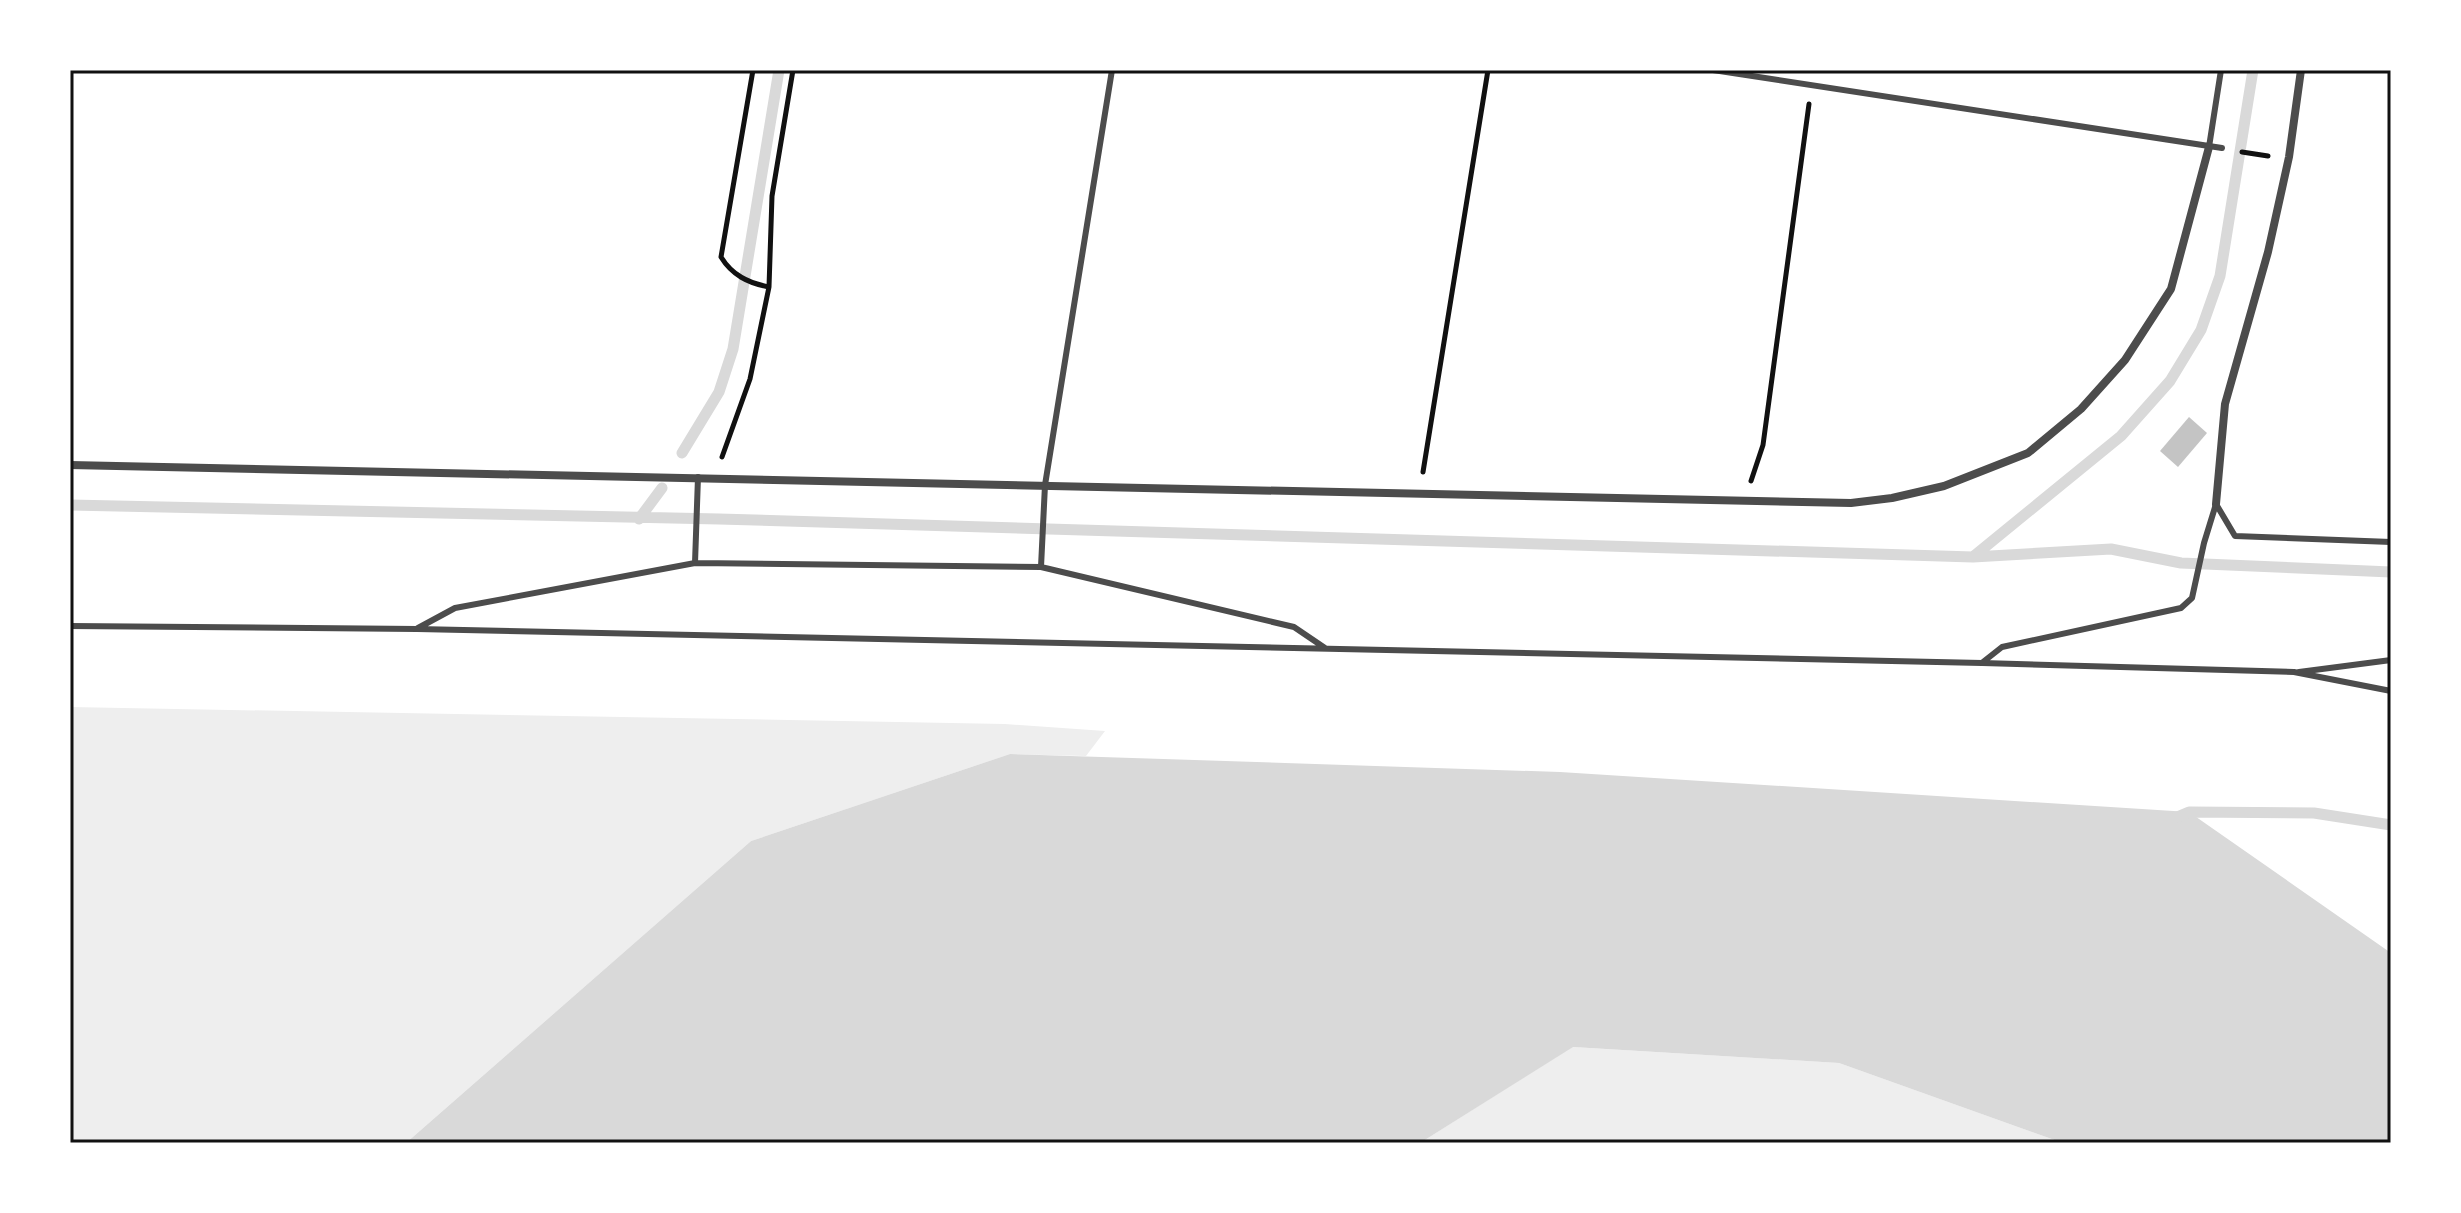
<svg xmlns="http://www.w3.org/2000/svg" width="2461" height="1213" font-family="Cabin,sans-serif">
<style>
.green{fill:#eee}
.water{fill:#d9d9d9}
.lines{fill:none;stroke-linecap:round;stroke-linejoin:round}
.stream{stroke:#d9d9d9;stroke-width:11}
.building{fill:#c4c4c4}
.path{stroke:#111;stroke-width:5}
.service{stroke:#4c4c4c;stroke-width:6}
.minor{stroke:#4c4c4c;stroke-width:8}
.neatline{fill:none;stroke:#111;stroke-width:3}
</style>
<rect width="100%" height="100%" fill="#fff"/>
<!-- green -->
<path class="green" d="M70,707l935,17 100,7 -19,25 -76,-2 -259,87 -345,302h-336z
M1572,1047l267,16 224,80h-643z"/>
<!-- water -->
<path class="water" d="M1010,754l550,18 629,40 202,141v190h-328l-224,-80 -266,-16 -153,96h-1014l345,-302z"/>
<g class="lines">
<!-- stream -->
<path class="stream" d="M682,453l37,-61 14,-43 46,-279
M70,505l649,14 1254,38 138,-8 70,14 210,9
M639,519l23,-31
M1974,556l147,-120 49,-55 31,-51 19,-54 33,-206
M2177,817l12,-5 125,1 77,12"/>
</g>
<!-- building -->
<path class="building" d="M2189,417l18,16 -29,34 -18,-16z"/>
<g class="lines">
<!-- path -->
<path class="path" d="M753,70l-32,187c11,18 27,26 48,30
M2242,152l26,4
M722,457l28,-78 19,-92 3,-91 21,-126
M1423,472l65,-402
M1751,481l12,-36 46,-341"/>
<!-- service -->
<path class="service" d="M1112,70l-67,415 -4,82 253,60 31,21
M1713,70l509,78
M2209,147l12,-77
M2216,504l19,32 156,6
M695,563l3,-86
M70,626l347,3 1565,34 312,9 97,19
M418,628l37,-20 240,-45 346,4
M1983,662l19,-15 179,-39 11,-10 12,-55 12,-39
M2299,672l92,-12"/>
<!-- minor -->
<path class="minor" d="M70,465l1781,38 41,-5 52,-12 84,-33 53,-44 44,-49 46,-71 38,-142
M2216,504l9,-100 43,-152 21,-95 12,-87"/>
</g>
<!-- border -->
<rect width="2461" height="1213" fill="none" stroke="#ffffff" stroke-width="144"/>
<rect x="72" y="72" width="2317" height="1069" class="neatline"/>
</svg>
